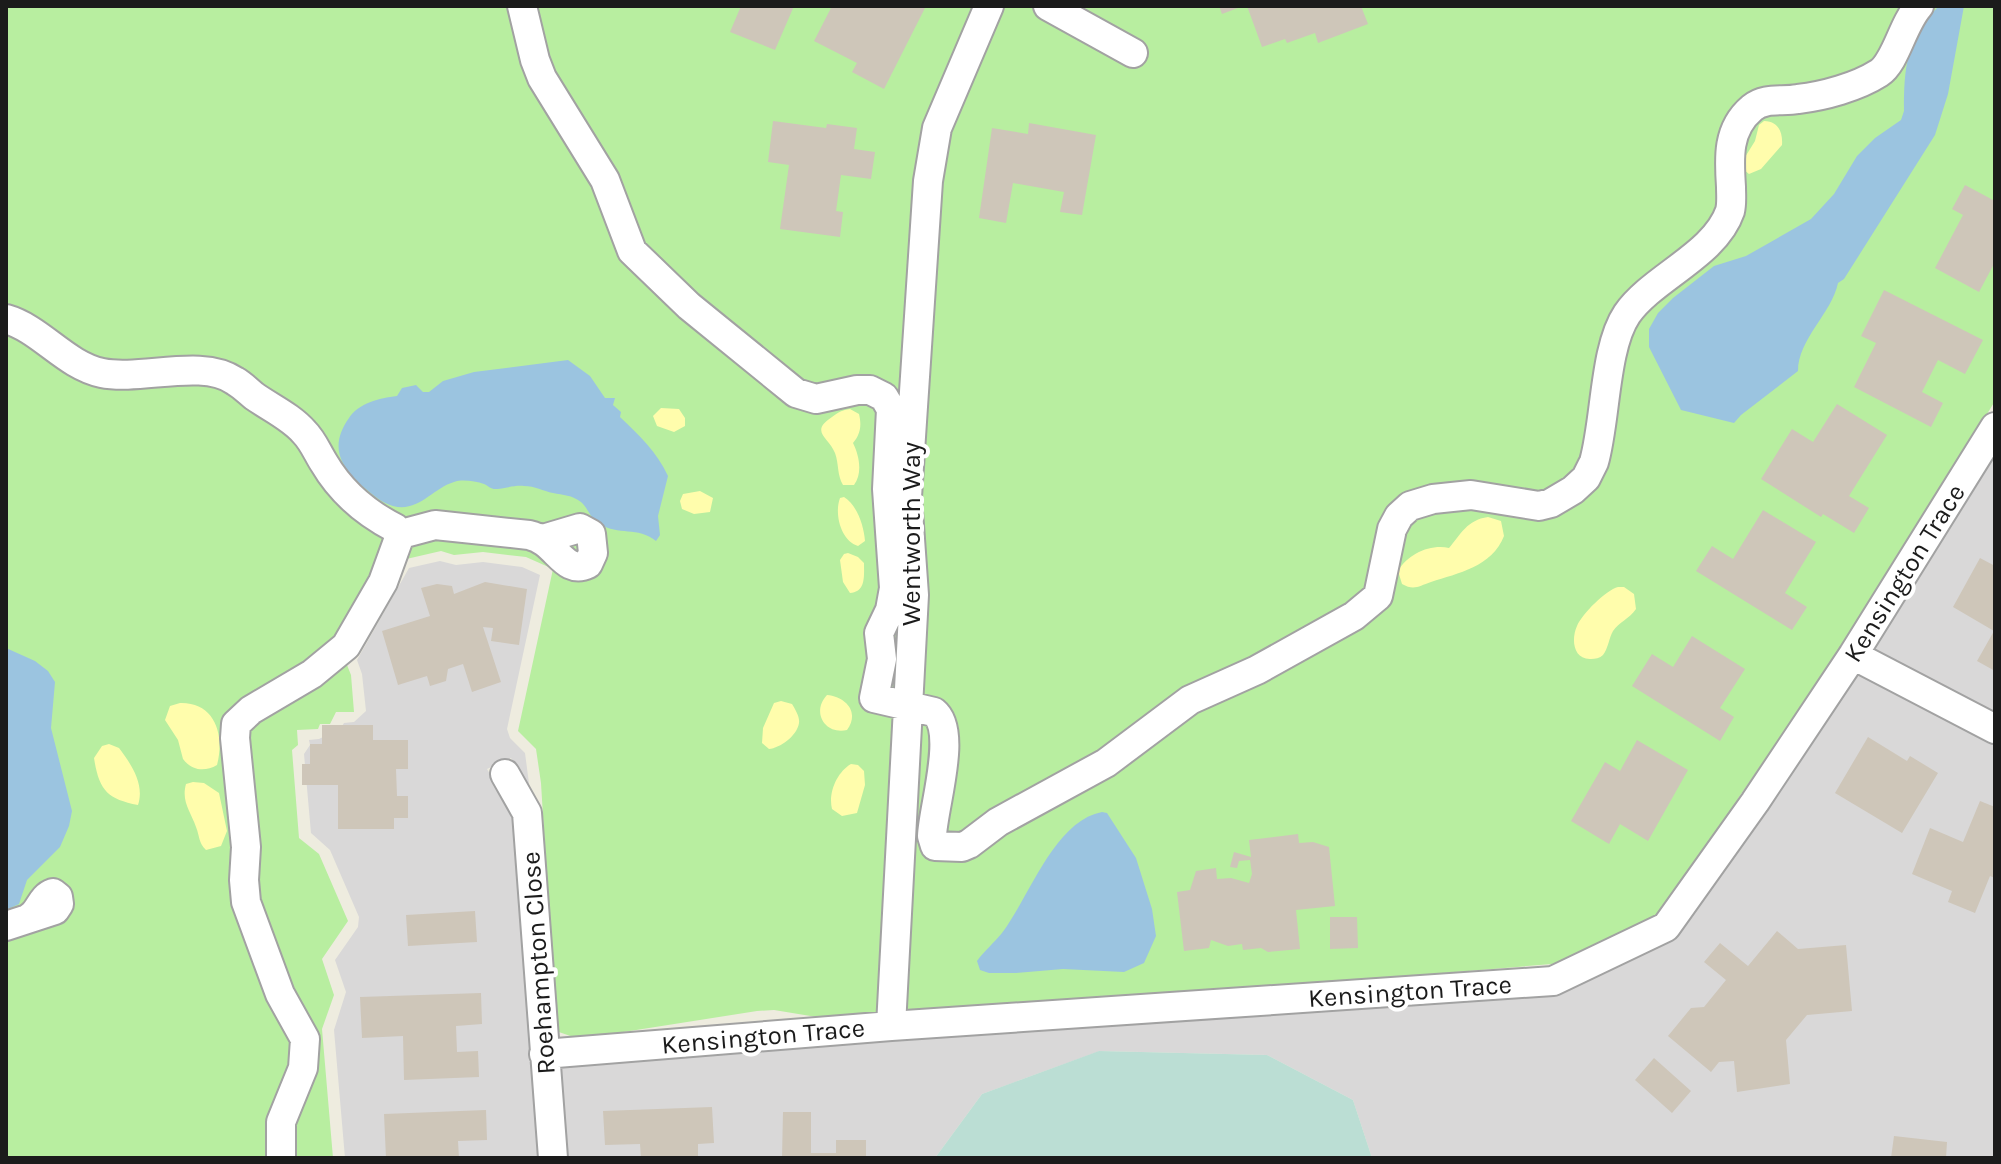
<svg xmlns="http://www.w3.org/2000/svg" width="2001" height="1164" font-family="Karla,sans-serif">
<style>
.residential{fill:#d9d8d8}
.grass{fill:#b8eea0}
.wetland{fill:#bbded4}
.sand{fill:#fffdac}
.water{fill:#9bc4e0}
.building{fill:#cec6b9}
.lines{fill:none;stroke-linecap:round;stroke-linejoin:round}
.minor-casing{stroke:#a2a2a2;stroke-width:32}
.minor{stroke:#fff;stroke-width:28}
.labels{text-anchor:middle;stroke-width:8;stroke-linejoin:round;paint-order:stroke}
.street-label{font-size:26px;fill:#1b1b1b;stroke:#fff}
</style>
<rect width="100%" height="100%" fill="#eeecdf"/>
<!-- residential -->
<path class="residential" d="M1995,452v263l-123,-64z
M440,561l16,4 27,-3 39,5 18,8 -33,154 3,9 15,15 5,38 -19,-33 -24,11 27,47 25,342h-194l-11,-128 12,-38 -11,-32 23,-33 1,-10 -29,-67 -19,-17 -7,-79 6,-9 -1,-5 10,-1 22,-11 3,-5 10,-1 12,-11 -4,-37 -5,-14 52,-92z
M1858,672l137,70v416h-623l-19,-58 -86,-45 -167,-4 -118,43 -47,64h-368l-8,-93 333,-27 662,-45 118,-55z"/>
<!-- grass -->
<path class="grass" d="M6,6h1989v395l-140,228 -116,168 -73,130 -114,37 -705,58 -73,-12 -17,1 -178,28 -23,-8 -15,-248 -5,-34 -18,-18 35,-162 -27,-12 -43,-5 -29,3 -13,-4 -39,9 -57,100 6,15 3,37h-18l-6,12h-10l-2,5 -21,1 1,15 -6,5 7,88 20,16 29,67 -26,38 12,36 -12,34 11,129h-327z"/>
<!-- wetland -->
<path class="wetland" d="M1099,1051l168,4 86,45 19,58h-437l47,-64z"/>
<!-- sand -->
<path class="sand" d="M1764,121c14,0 19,11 18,24l-21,24 -12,5 -6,-5 -1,-7 13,-21 4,-16z
M661,408l18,1 6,9v8l-11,6 -17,-6 -4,-10z
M850,409l9,5c3,12 1,21 -6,29 6,12 10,30 1,42h-11c-6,-10 -4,-21 -8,-32 -6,-16 -26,-21 -3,-36 7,-5 10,-7 18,-8z
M700,491l13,7 -3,14 -16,2 -12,-5 -2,-8 3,-7z
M844,497c13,8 20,29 21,44l-7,5c-17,-5 -24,-32 -18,-48z
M1488,517l13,4 3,15c-12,31 -46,37 -73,46 -12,4 -17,9 -29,2l-4,-13c10,-17 32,-27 51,-23 12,-14 18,-28 39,-31z
M848,553l10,4 6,6c0,13 2,29 -14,30l-7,-11 -3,-22 4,-6z
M1618,587h6l10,7 2,15c-7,10 -17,13 -23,22 -4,7 -5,18 -10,24 -3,3 -8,4 -12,4 -18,1 -20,-20 -14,-33 5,-12 29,-36 41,-39z
M827,695c19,2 33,17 20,35 -22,5 -36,-18 -20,-35z
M781,701l11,3c3,5 8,13 7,19 -2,13 -19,25 -30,26l-7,-6 1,-15 11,-25z
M180,703c35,-1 45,32 37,62 -12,7 -25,6 -34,-6l-5,-19 -13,-20 5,-14z
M109,744l10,4c12,16 26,36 19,57 -31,-6 -39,-15 -44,-47l8,-12z
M851,764l7,1 6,6 1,14 -8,28 -15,3 -10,-7c-4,-16 5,-37 19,-45z
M193,782l11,1 15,10 8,38 -6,15 -15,4c-8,-8 -6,-13 -10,-23 -5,-15 -15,-25 -10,-43z"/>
<!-- water -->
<path class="water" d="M1939,6h25l-16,88 -13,41 -91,144 -6,4c-6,30 -40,56 -40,88l-57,44 -7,8 -53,-13 -32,-63v-18l9,-16 15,-15 41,-32 32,-10 65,-37 23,-25 23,-38 18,-18 26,-18 3,-9c0,-43 2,-73 35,-105z
M568,360l22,16 15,22h10l-2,7 8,7 -1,5c19,18 37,35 48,59l-10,40 2,19 -4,6c-18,-15 -38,-5 -56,-17 -12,-8 -11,-15 -19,-22 -9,-7 -18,-7 -28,-9 -10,-2 -18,-7 -29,-7 -10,-1 -21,3 -30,3 -3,0 -7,-4 -10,-5 -9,-3 -22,-5 -30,-2 -21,6 -36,31 -61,24 -10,-3 -18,-9 -26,-16 -24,-20 -40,-41 -18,-72 10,-15 30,-20 48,-22l5,-8 14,-3 7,7h6l14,-11 31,-9z
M6,648l29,13 13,10 7,11 -4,46 21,83 -3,15 -9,21 -33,33 -8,24 -13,6z
M1102,812l5,1 29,45 16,51 4,27 -12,27 -20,9 -61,-3 -47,4h-27l-9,-3 -3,-9c8,-11 17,-18 25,-28 27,-35 52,-112 100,-121z"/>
<!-- building -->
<path class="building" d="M741,6h53l-19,44 -45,-18z
M832,6h94l-42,83 -32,-17 5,-9 -43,-22z
M1219,6h24l-21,8z
M1247,6h114l7,18 -50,19 -3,-10 -28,10 -2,-4 -23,8z
M773,121l53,7 1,-4 30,4 -3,21 21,3 -4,27 -30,-4 -5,36 7,1 -3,25 -60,-8 9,-64 -21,-3z
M1029,123l67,12 -14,80 -22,-3 4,-20 -51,-9 -7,40 -27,-5 13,-90 36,6z
M1965,185l30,16v61l-16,30 -44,-24 28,-53 -11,-6z
M1884,290l99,50 -18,34 -27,-14 -16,32 21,11 -12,24 -77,-40 22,-44 -15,-7z
M1837,404l50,31 -38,61 20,12 -15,25 -31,-19 -2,3 -60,-38 31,-50 21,13z
M1763,510l53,32 -31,51 22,14 -15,23 -96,-59 16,-25 21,13z
M1980,558l15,8v105l-18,-10 17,-30 -41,-24z
M485,582l42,7 -8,56 -28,-4 2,-13 -10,-1 18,55 -29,10 -9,-28 -15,5 -2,12 -16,5 -3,-10 -29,9 -16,-54 48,-15 -9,-28 16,-4 15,2 2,8z
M1692,636l53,33 -25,39 14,9 -14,24 -88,-55 20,-32 21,13z
M322,725h51v15h35v29h-12l1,27h11v22h-14v11h-56v-44h-36v-21h8v-20h12z
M1868,737l39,24 3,-5 28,17 -36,60 -67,-40z
M1637,740l51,30 -40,71 -28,-17 -11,20 -38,-23 34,-59 15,9z
M1980,801l15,6v71l-5,-2 -15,37 -27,-11 4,-11 -40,-17 18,-46 33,14z
M1298,834l1,9 14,-1 16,5 6,59 -39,4 4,39 -32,3 -7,-4 -18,2 -1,-6 -14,2 -17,-6 -2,8 -25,3 -7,-59 13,-2 6,-19 20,-3 1,11 14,-1 18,5 3,-9 -2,-14 -11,1 -2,7 -7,-1 4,-15 17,5 -2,-17z
M475,911l2,31 -69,4 -2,-31z
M1330,917h27l1,31 -28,1z
M1777,931l21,18 48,-4 6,66 -45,4 -21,25 4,44 -53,8 -3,-31 -15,1 -8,10 -43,-36 23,-28 13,-1 22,-27 -22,-18 16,-19 28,23z
M481,993l1,31 -26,2 1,26 21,-1 1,26 -75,3 -1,-44 -41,2 -2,-41z
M1654,1058l37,33 -19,22 -37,-33z
M712,1107l2,36 -16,1v14h-57l-1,-14 -35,1 -2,-34z
M486,1110l1,30 -29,1 1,17h-73l-2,-44z
M783,1112h28v41h25v-13h30v18h-84z
M1894,1136l53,6 -1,16h-55z"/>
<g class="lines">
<!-- minor casing -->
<g class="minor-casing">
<path id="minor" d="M522,6l13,54 7,18 63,102 27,71 57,55 107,87 20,6 41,-9h13l14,7 7,12 -4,80 7,99 -4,22 -11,23 3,26 -8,39 60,14c24,19 -1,95 -2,124l3,10 27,1 7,-3 29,-22 108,-59 84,-63 67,-30 97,-54 24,-20 14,-67 7,-13 11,-10 23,-7 38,-4 68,11 12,-3 22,-13 13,-12 8,-16c12,-42 10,-114 33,-148 26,-37 88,-59 103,-103 2,-8 1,-16 1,-24 -2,-29 -4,-58 21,-79 13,-11 30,-6 46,-9 26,-3 59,-12 81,-26 17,-11 23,-48 40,-67
M1048,6l85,47
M6,319c35,10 59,46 96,54 39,8 100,-15 133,8 7,4 13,10 19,15 17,12 37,21 50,36 9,9 13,20 20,31 17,29 42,50 71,65l4,10
M1853,655l142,74
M505,774l22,39 26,345
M6,926l49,-16 4,-6 -1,-7 -5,-4c-12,4 -13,18 -23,24
M891,1026l23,-431 -7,-98 21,-316 9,-53 52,-122
M544,1054l347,-28 662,-45 113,-54 89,-125 98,-147 142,-228
M281,1158v-36l22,-54 2,-29 -25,-45 -34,-92 -2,-22 2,-33 -11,-109 1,-14 15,-14 61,-36 34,-28 37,-64 16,-44 6,-5 30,-8 94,10c28,6 34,41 59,29l5,-11 -2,-19 -11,-6 -37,11"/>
</g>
<!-- minor -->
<use href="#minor" class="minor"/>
</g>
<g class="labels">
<!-- street labels -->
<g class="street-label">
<text transform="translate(911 534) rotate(-90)" y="9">Wentworth Way</text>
<text transform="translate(1904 573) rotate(-58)" y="9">Kensington Trace</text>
<text transform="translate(538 963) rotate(-94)" y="9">Roehampton Close</text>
<text transform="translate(1410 991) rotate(-4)" y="9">Kensington Trace</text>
<text transform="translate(763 1036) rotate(-5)" y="9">Kensington Trace</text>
</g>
</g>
<!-- border -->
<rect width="2001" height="1164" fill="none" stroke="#1b1b1b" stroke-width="16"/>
</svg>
